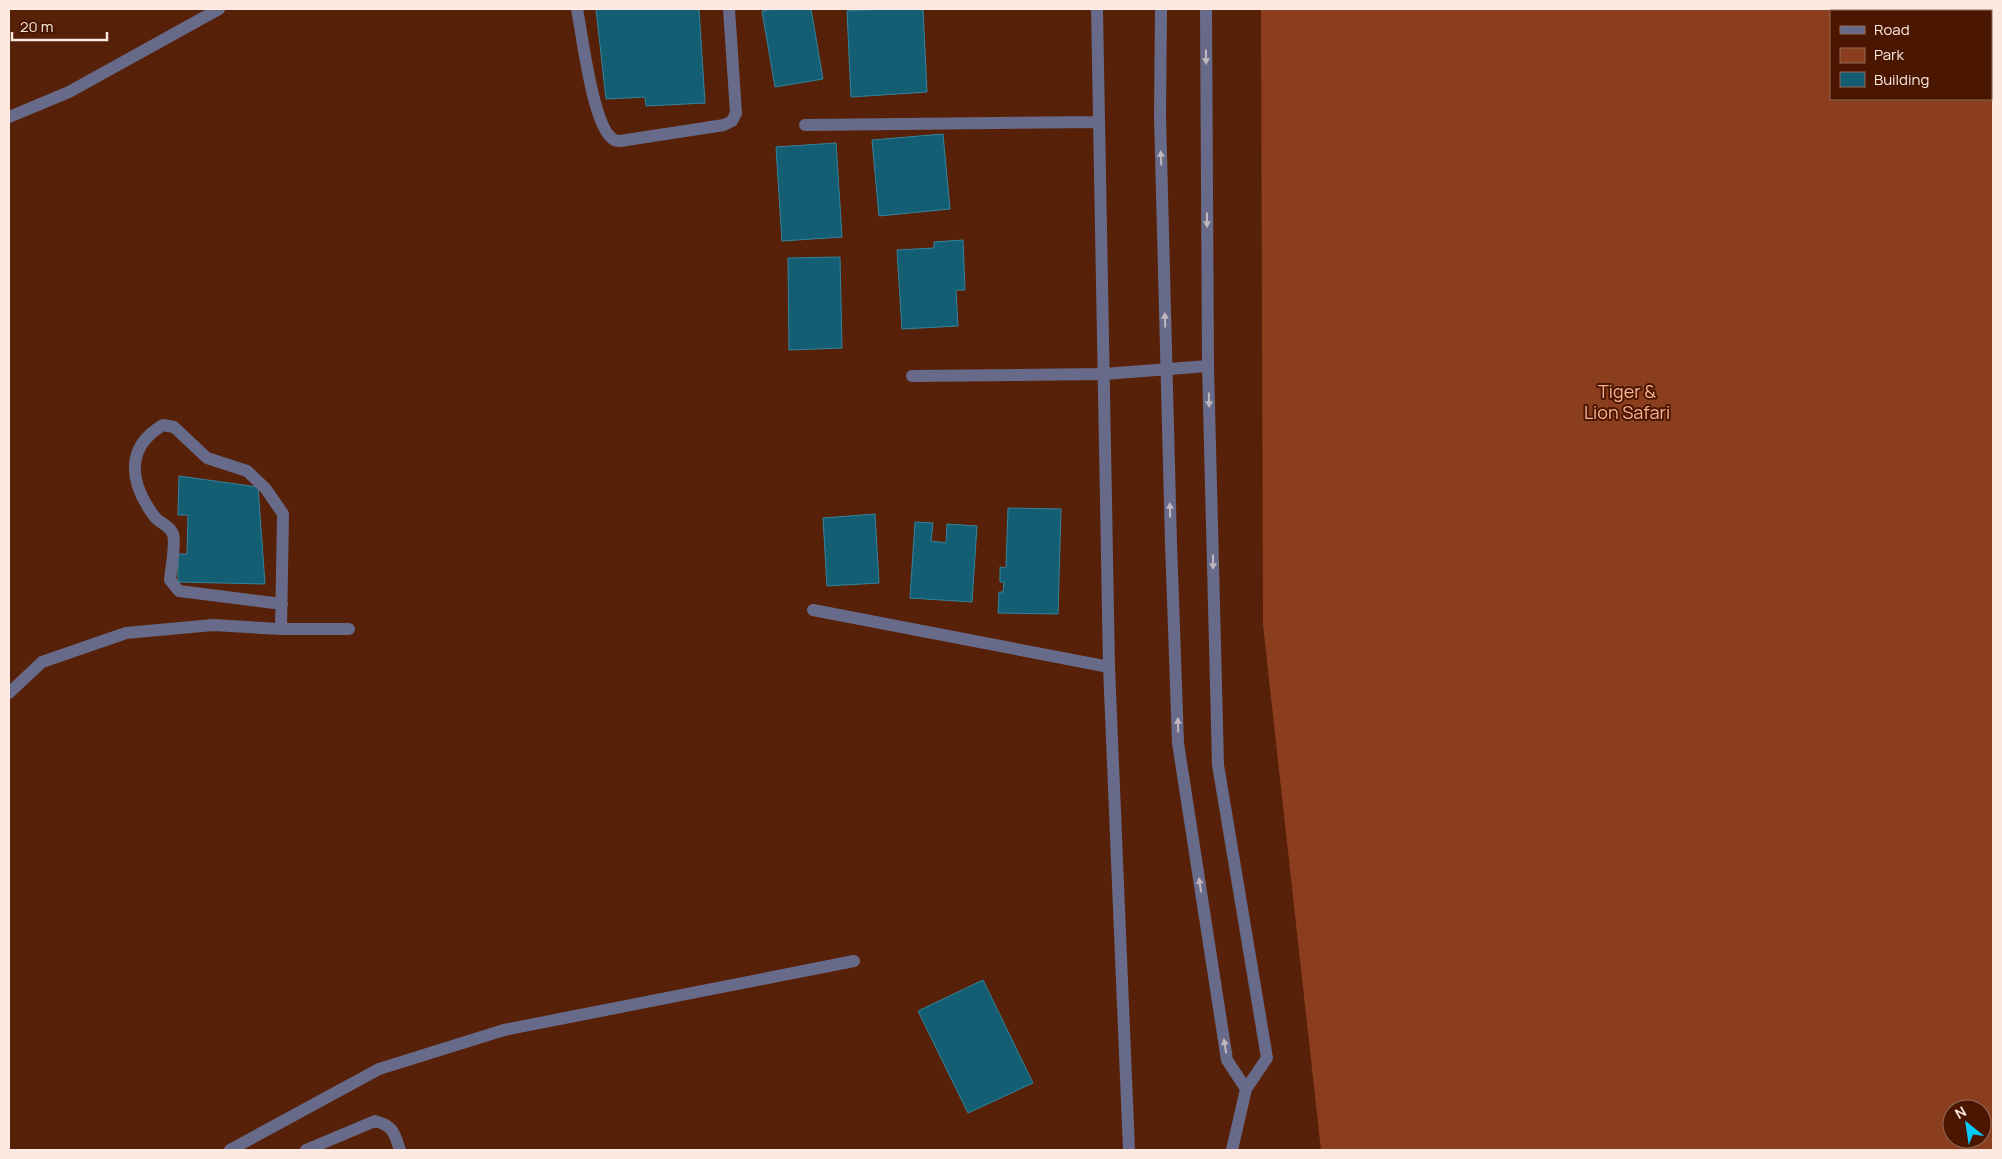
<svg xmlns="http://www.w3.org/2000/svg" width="2002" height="1159" font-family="Manrope,sans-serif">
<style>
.green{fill:#8b3e1d;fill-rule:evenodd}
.building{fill:#145e73;stroke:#32849d}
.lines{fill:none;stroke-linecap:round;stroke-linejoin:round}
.minor{stroke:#686a89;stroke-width:12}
.oneway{fill:#c0b6be}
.labels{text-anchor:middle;stroke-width:4;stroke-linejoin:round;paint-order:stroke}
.park-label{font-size:18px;fill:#fbb396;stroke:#4b1600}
</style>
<rect width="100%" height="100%" fill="#562108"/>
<!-- green -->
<path class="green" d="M1261,9h732v1141h-672l-58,-525zM1831,11h160v88h-160zM1952,1109h30v30h-30z"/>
<!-- building -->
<path class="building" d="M596,9h103l6,94 -59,3 -1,-9 -39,2z
M775,9h36l12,70 -48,8 -13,-76z
M883,9h40l4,83 -76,5 -4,-86z
M943,134l7,75 -71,7 -7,-76z
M836,143l6,94 -60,4 -6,-94z
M963,240l2,50h-9l2,36 -56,3 -5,-79 37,-2v-6z
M840,257l2,91 -53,2 -1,-92z
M179,476l79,11 7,97 -87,-2v-28h9l1,-39h-10z
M1008,508l53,1 -3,105 -60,-1 1,-21h4l1,-10h-4v-15l6,1z
M875,514l4,69 -52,3 -4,-68z
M915,522l18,1 -2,18 15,2 1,-19 30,2 -5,76 -62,-4z
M983,980l50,103 -65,30 -50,-102z"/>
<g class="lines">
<!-- minor -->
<path class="minor" d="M577,9c5,25 16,118 36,130 2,2 5,2 7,2l104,-16 8,-4 4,-8 -7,-104
M1097,9l12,658 20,483
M1161,9l-1,107 11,427 7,200 49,317 19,29
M1206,9l2,357 10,399 49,293 -21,31 -14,61
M9,117l60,-25 150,-83
M805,125l294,-3
M912,376l192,-2 104,-8
M813,610l296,57
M281,629l2,-115 -17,-25 -19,-18 -40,-13 -33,-31 -11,-2c-39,23 -33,58 -9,91 6,8 15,8 19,18 3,9 -2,35 -3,46l9,11 103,13
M9,693l33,-31 84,-29 87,-8 68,4h68
M230,1150l149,-81 125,-39 350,-69
M306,1150l69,-29c19,5 19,12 25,29"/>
</g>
<!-- one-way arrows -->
<defs><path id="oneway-solid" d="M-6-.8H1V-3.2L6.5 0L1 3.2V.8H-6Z" transform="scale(1.25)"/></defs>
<g class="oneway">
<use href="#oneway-solid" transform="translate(1206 57) rotate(90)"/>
<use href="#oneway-solid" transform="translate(1161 158) rotate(-92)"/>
<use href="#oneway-solid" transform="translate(1207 220) rotate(90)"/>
<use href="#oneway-solid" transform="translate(1165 320) rotate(-92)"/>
<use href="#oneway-solid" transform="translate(1209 400) rotate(89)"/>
<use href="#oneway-solid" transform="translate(1170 510) rotate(-91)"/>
<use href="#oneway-solid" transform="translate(1213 562) rotate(89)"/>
<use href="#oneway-solid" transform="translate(1178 725) rotate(-92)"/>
<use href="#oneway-solid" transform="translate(1200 885) rotate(-99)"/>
<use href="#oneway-solid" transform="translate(1225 1046) rotate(-99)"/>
</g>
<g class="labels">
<!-- park labels -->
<g class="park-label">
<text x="1627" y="398">Tiger &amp;<tspan x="1627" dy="21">Lion Safari</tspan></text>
</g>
</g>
<!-- border -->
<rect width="2002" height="1159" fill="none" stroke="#fbe9e2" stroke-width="20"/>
<!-- legend -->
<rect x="1830" y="10" width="162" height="90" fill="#4b1600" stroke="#916a5a"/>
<rect x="1840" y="26" width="25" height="8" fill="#686a89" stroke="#916a5a"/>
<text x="1874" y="35" font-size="15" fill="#fbe9e2">Road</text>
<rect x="1840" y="48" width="25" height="15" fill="#8b3e1d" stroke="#916a5a"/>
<text x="1874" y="60" font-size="15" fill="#fbe9e2">Park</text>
<rect x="1840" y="72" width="25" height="15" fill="#145e73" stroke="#916a5a"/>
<text x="1874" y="85" font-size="15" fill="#fbe9e2">Building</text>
<!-- north arrow -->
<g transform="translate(1967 1124) rotate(330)"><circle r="24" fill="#4b1600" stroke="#916a5a"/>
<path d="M0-4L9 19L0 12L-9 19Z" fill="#02cbf9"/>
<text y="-8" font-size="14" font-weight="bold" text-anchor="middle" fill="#fbe9e2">N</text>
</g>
<!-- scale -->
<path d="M12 32v8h95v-8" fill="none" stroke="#fbe9e2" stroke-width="2.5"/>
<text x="20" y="32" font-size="15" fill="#fbe9e2" stroke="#4b1600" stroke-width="4" paint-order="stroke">20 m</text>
</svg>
